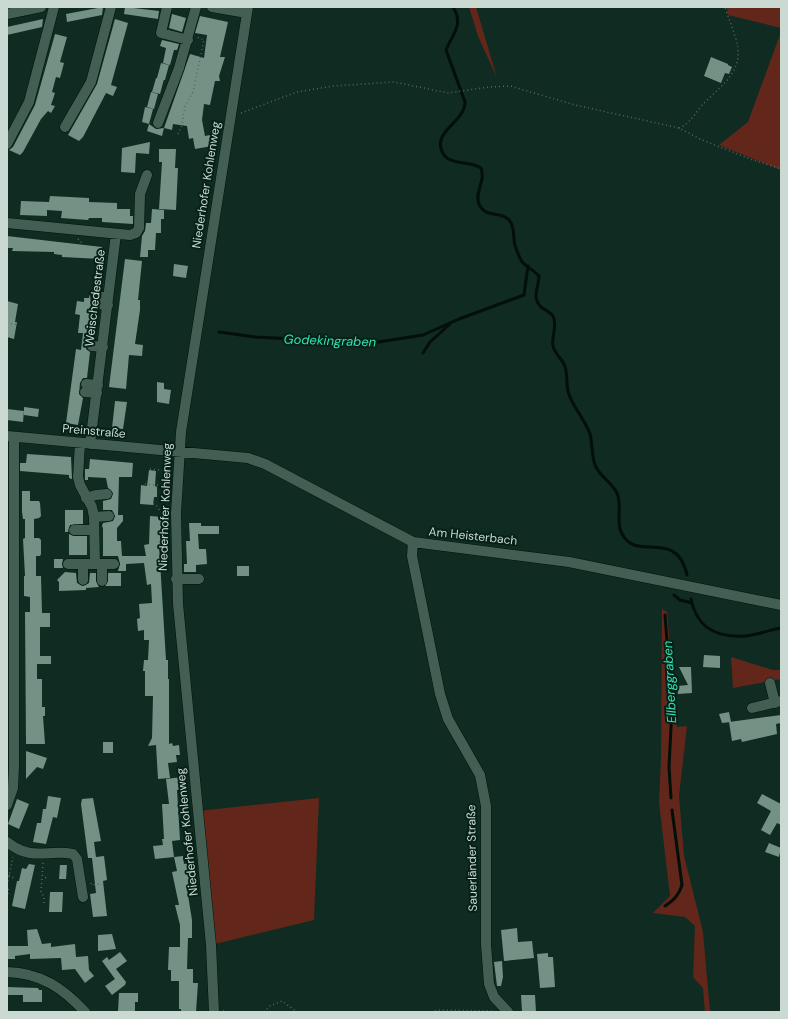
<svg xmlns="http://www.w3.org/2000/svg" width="788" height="1019" font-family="'DM Sans',sans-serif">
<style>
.green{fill:#62271a}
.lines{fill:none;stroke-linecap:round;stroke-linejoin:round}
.stream{stroke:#020f0a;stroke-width:3}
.building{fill:#749186}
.minor-casing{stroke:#00130b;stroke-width:11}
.path{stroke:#536a62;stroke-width:1.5;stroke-dasharray:1 3;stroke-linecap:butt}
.minor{stroke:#435f54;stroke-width:10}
.labels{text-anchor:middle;stroke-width:4;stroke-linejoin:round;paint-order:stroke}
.street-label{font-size:12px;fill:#cadad3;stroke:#062118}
.water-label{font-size:13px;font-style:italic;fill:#36e0b0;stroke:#062118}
</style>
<rect width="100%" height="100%" fill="#102b22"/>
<!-- green -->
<path class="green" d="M469,7h7l21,71 -19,-42z
M727,7h54v21l-53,-13z
M781,32v138l-62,-25 29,-23z
M662,609l5,3 10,115 10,-1 -8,70 5,60 19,76 7,80h-5l-2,-24 -10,-11 2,-51 -10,-9 -32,-4 17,-17 -11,-94 2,-43z
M731,657l42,13h8v9l-48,9z
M319,798l-5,122 -103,25 -13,-134z"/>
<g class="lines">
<!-- stream -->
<path class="stream" d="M453,7c11,18 0,26 -7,43l19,52c0,21 -36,30 -21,53 7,10 27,6 37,13 5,14 -7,24 -2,36 6,14 20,7 29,15 6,6 5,12 6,20 0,6 4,15 7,21 3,6 13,10 18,16 0,11 -8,21 2,31 4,3 9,5 12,9 5,10 -2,21 0,30 2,8 8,12 11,18 4,8 2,19 4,27 3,14 17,28 22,43 3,11 1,23 6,33 5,10 16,16 21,26 6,15 -3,31 7,44 15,23 53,-8 63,38
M219,332l36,5 117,6 51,-8 36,-16 65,-24 4,-29
M423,353l7,-11 20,-18
M674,595l6,5 12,3
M691,599c6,29 25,39 54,37 12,-1 24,-6 36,-8
M665,615l7,92 -3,60 2,31
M665,906c9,-6 14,-11 17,-21l-10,-75"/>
</g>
<!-- building -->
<path class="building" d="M103,7l-1,8 -35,7 -1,-8z
M125,7l34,4 -1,8 -34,-5z
M172,14l14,4 -4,14 -13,-4z
M200,16l28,6 -8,35h5l-6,19 1,5h-5l-5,24 -6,-1 -2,16 3,16 5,-1 2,11 -17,3 -2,-11 -4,1 -2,-13 -14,-2 -1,6 -8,-2 26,-74 14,4 3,-23 -12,-2z
M43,19l-1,8 -35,8v-8z
M115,19l13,4 -17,62 6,2 -4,9 -7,-3 -23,44 -4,4 -11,-6 29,-51z
M55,34l12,3 -7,25 4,1 -4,15 -4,-1 -4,15 3,1 -4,12 4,1 -4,7 -3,-2 -7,8 -18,33 -3,3 -11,-5 4,-3 22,-42z
M162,40l17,4 -2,6h-3l-4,15 -7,-2 3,-15 -6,-2z
M711,57l17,7v1l4,2 -3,7 -4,-1 -4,10 -17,-7z
M161,63l8,2 -4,15 -8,-2z
M156,78l8,1 -4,15 -8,-2z
M151,92l7,2 -4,15 -7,-2z
M145,107l8,2 -4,15 -7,-2z
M149,124l7,5 8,-1 -2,8 -15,-5z
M150,142l-1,12 -13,-1 -1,20 -14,-1 1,-24z
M159,149h17l-1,19h3l-2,42 -17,-1 3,-47h-3z
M50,196l39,2v4l28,1v6h13v7h3v8l-31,-2v-4h-13l-1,2 -27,-2 1,-7 -15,-1v6l-27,-1 1,-14 28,1z
M152,209l12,1v9h-3v14h-5l-1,17h-7v7h-8l2,-21 3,-5 1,-8h5z
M7,236l95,11 -1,12 -39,-2v-2l-8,-1v-2l-42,-1 1,-3h-6z
M125,259l17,2 -4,39h2v10l-5,34 8,1 -1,11 -13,-1 -3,34 -17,-2z
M174,264l14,2 -2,12 -13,-2z
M90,294l1,12 4,4 -3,30 -6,5v4l4,3 -3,26h-4l-3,5 -1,11 4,4 -5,27 -12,-2 10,-74 5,1 2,-17h-5l2,-18 -5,-1 2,-13 7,1v-4h5z
M7,301l11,3 -3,18h2l-3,17 -7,-2z
M157,382l7,1v6l7,1 -2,14 -12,-2z
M115,401l12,1 -4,27 -11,-1z
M24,407l15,2 -1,8 -14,-2z
M7,409l17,2 -1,11 -16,-2z
M27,454l44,3 1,22 -3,-1v-3l-49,-4v-8h6z
M90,459l43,4 -1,14h-13l-1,38h5v6l-6,7v13h4l1,15h24l-2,-11 5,-1 1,-28 14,1 -1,7h-2l1,21h-3l7,115h2v19h1v65l3,-1 1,3 6,-1 1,10h-4l1,7 -9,1 2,15 -12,1 -2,-34 -8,1 4,-8 1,-42h-8v-25h-2l1,-11h4l1,-20h-5v-10l-6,1 -1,-12 3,-1 -1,-14 13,-1 -1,-19 -4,1 -3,-22 -18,1v7h-8l2,-7 -2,-8h-15v-28l-1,-2 1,-3 10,-2 2,-5 -3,-6h-9v-9l8,-2 2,-6 -5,-5 -2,-10 -18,-1v3h-3v-11h4z
M149,470l7,1 -1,15 2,1v10h-3l-1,8 -13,-1 1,-19 6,1z
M22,491h8v10h9l1,2 1,13 -2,2 -5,1v19h5l2,2v14l-1,2h-4v20h5l1,37h8v14h-10v29h11v8h-14v15h5v28h3v9h-2l2,28h-19l-1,-132h5v-15l-6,-1v-20h1l-2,-37 2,-1v-19h-2l-1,-7z
M65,510h18v14l-13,1 -2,7h-3z
M189,523h12v3h18v8h-21l1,15h7l1,15 -11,1v7h-12v-8h3l-1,-23h4z
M69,534l5,2h13v19h-18z
M54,559h9l-1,5 1,4h-9z
M237,566h12v10h-12z
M65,572l11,1 1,10 6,3 6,-3 1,-10h6v8l3,6 -13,1v2l-27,1v-9l-2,-2z
M108,573h13v13h-16l3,-5z
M704,655l16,1v12l-17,-1z
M679,667h12l1,26 -14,1 -1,-8 11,-1z
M729,712l2,10 -9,1 -3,-9z
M781,715v8l-5,1 1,10 -35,8 -1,-3 -9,2 -3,-19z
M103,742h10v11h-10z
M26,751l21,7 -4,11 -6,-2 -11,12z
M182,777l2,12 -7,1 3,50 -8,1 2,16 -19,2 -2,-13 10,-1 -1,-6h2l-2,-35h7l-3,-25z
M762,794l19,10v21l-4,-2 -7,12 -9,-5 10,-19 -14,-8z
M48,796l13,2 -4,20 -4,-1 -7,27 -13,-2 4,-19h4l2,-14h3z
M93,798l8,43 -7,1 2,15 8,-1 3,24 -4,1 4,35 -14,1 -3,-23 6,-1 -4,-35h-4l-7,-54 1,-5z
M17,799l12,5 -10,25 -11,-5z
M769,843l12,5 -2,9 -14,-5z
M183,856l1,8 5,-1 2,15 -3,1 1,9 -2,1 5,31v18h-4l-1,31h6v14h5l-2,29h-15v-3h-2v-28h-8v-11h-3l1,-23h11v-22l-5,-20h4l-7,-33 5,-1 -3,-14z
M29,864l6,1 -10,44 -13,-3 5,-25h2l3,-13 4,1z
M60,865h7l-1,14h-7z
M50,892h13l-1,20h-13z
M517,928l1,14 14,-1 2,17 -30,3 -3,-31z
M37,929l5,15 9,-1v4l24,-3 1,13 12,-1 1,14 5,6 -9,7 -10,-14 -13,1 -1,-12 -31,1v-5l-15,2v3h-8v-13h21l-1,-16z
M112,934l4,15 -18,2v-16z
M120,952l7,9 -11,8 10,13 -1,3 -13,10 -7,-9 10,-7 -13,-18 5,-4 2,3z
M548,953v4h5l2,30 -15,1 -3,-34z
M502,961l1,16 -2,9h-4l-3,-24z
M7,987l31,1 1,2h3v12h-19v-7h-16z
M119,993h19v9h-3v10h-17z
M521,995h14l1,17h-14z"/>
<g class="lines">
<!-- minor casing -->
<g class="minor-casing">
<path id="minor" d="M167,7l-6,26 27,7
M212,7l35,6
M7,14l34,-7
M158,123l21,-55 17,-61
M65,127l26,-45 20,-75
M7,144l22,-42 25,-95
M7,223l123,12 6,-2 3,-5 1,-34 7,-19
M97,297h11
M97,304l11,1
M92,346l11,1
M86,384l12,1
M85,392l12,1
M7,436l241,22 17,6 148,78 156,20 212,43
M80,443l-2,34 2,8 12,22 2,10 1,47
M90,444l26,-210
M86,498l10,-3 11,-1
M94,517l15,-1
M74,530h20
M413,542l-1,14 28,138 8,25 32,56 6,31v138l3,40 5,13 14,15
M68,564h46
M102,564v17
M176,579h23
M83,580v-16
M770,683l5,20
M752,708l29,-7
M7,805l6,-17 1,-21v-330
M7,842c25,20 40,7 66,12l4,5 6,38
M7,972c34,1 56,16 78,40
M214,1012l-3,-67 -33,-341 -2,-91 5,-81 67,-425"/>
</g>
<!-- path -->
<path class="path" d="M241,113l56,-21 36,-6 61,-4 54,11 41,-6 21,-1 65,19 104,23 21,11 50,20 31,10
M679,128c12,-4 17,-17 26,-26 21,-20 41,-34 30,-66 -3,-10 -7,-19 -10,-29
M178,134l4,-9 3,-19 8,-14 11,-52 -7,-3
M78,239l5,5
M96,263l7,1
M7,323l12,2
M150,469l19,2
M145,484l24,2
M153,504l3,1 4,6
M160,547h6
M43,863l-2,29 3,5v7
M9,875l5,3
M42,875l6,4
M91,883l1,2 7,-1
M7,885l6,-28
M7,887h2l-1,7 3,1
M223,1011l9,1
M264,1012l6,-6 12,-5 15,11
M431,1012l6,-2 58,1"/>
<!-- minor -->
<use href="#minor" class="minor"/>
</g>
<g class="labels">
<!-- street labels -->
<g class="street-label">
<text transform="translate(206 185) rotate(-81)" y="4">Niederhofer Kohlenweg</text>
<text transform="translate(95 298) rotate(-83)" y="4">Weischedestraße</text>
<text transform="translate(94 431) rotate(5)" y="4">Preinstraße</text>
<text transform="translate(165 507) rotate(-88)" y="4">Niederhofer Kohlenweg</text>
<text transform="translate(473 536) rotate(6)" y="4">Am Heisterbach</text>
<text transform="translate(187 832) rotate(-96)" y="4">Niederhofer Kohlenweg</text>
<text transform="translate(472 858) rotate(-91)" y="4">Sauerländer Straße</text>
</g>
<!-- water labels -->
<g class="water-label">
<text transform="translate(330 340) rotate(2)" y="5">Godekingraben</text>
<text transform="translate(669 682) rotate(-93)" y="5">Ellberggraben</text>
</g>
</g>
<!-- border -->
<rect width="788" height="1019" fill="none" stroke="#cadad3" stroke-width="16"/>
</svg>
